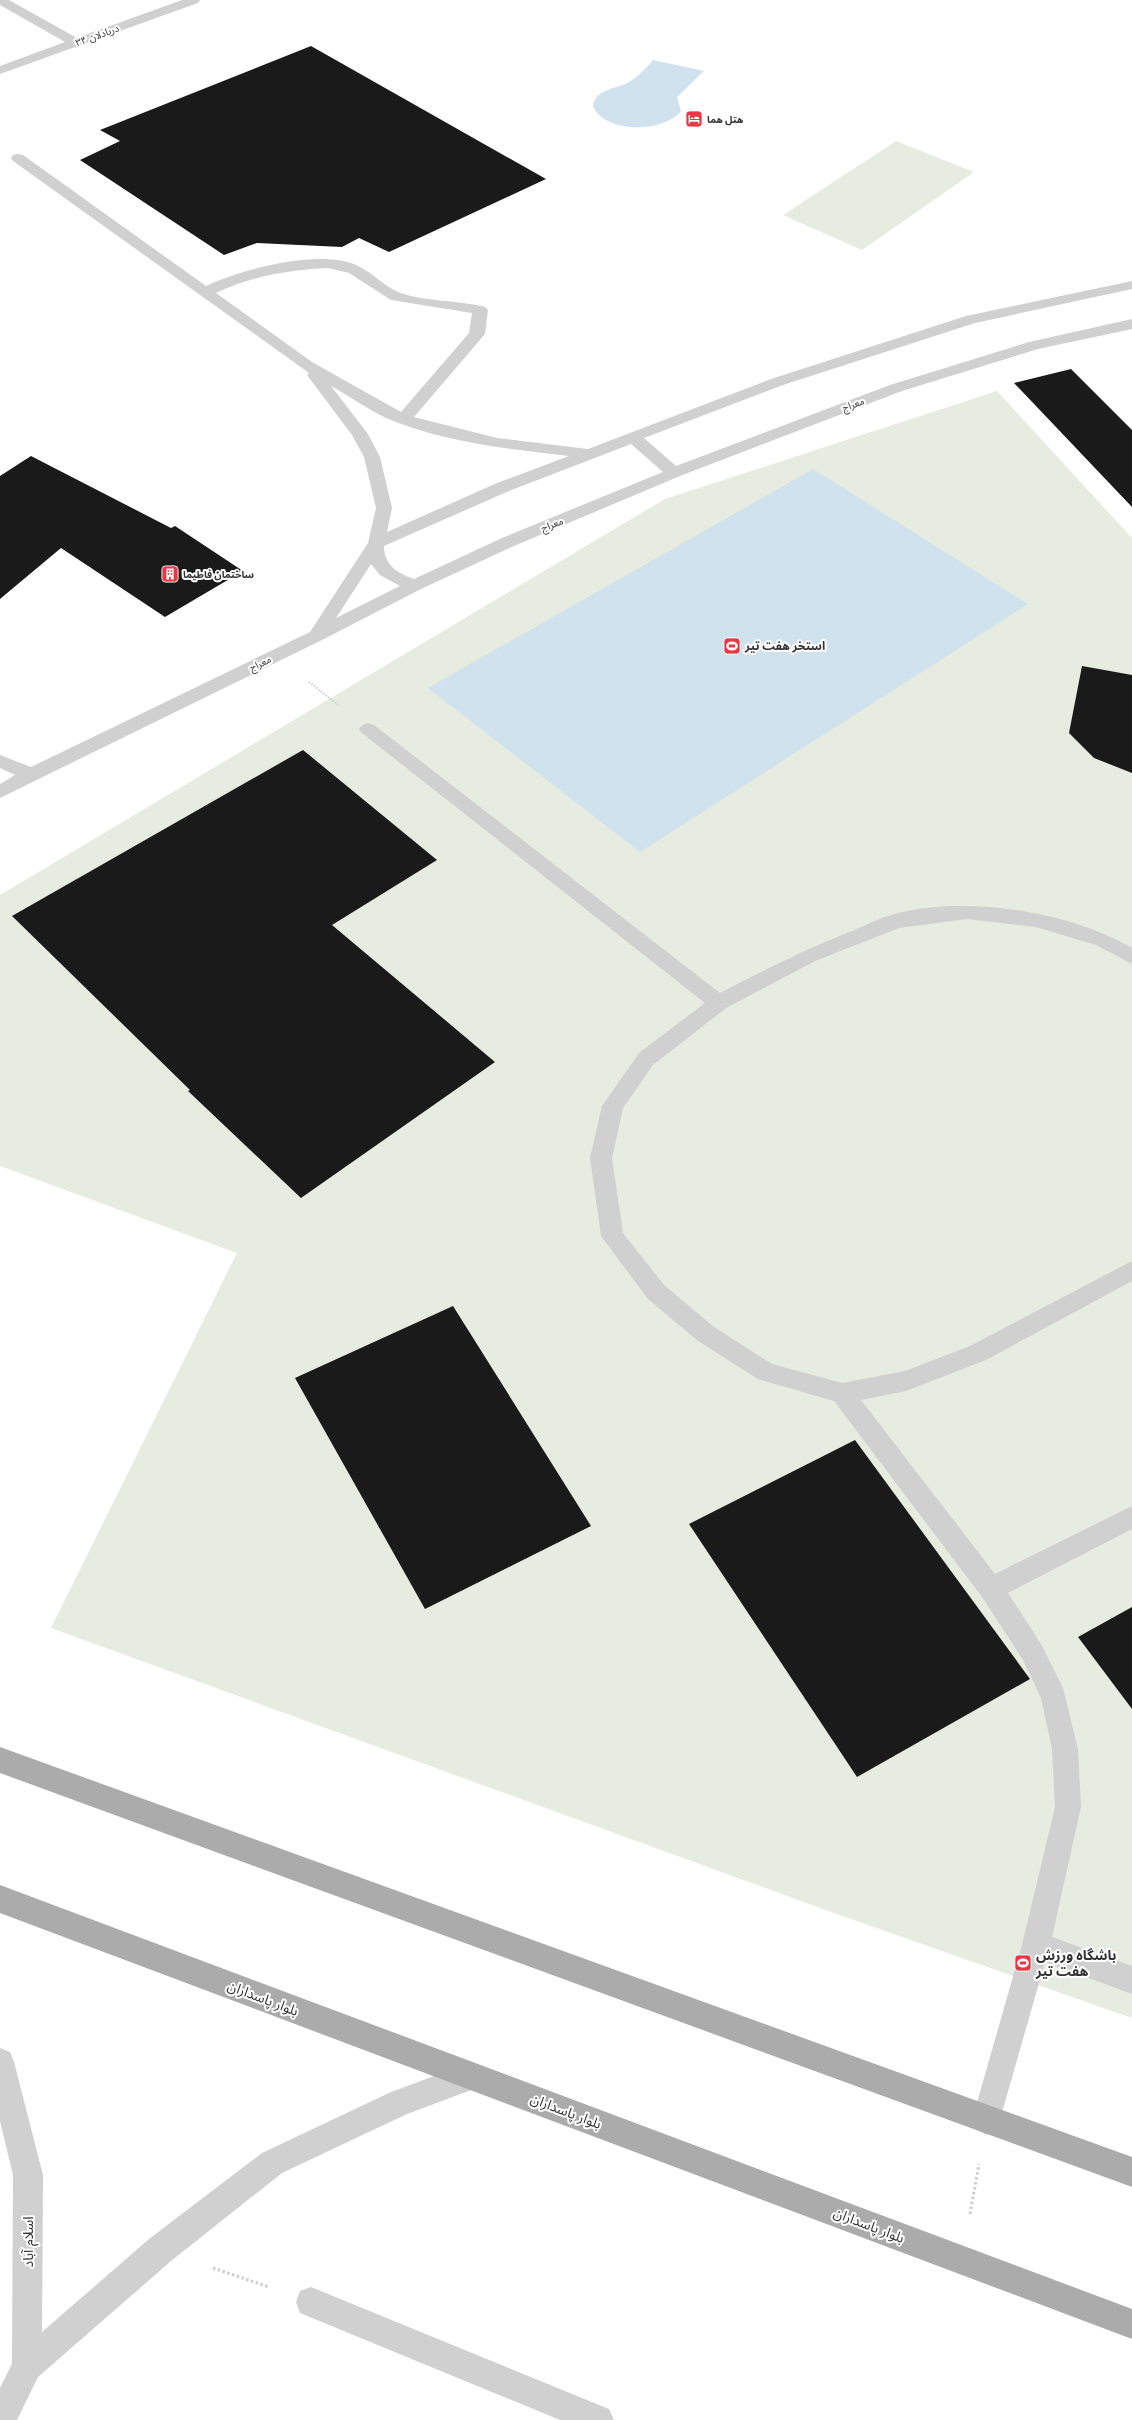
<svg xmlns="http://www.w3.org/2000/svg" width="1132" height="2420" font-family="Poppins,'Noto Sans Arabic',sans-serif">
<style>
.green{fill:#e6ecdf}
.water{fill:#cfe2ee}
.building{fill:#1a1a1a}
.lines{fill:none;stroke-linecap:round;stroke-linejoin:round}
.path-far1{stroke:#cdcdcd;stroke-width:2;stroke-dasharray:1.5 1.5;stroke-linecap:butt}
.path{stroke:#cdcdcd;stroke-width:3;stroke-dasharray:2.5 2.5;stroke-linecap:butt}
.minor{fill:#d0d0d0;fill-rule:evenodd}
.major{fill:#ababab;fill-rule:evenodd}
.labels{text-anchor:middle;stroke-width:4;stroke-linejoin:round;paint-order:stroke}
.far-street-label{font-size:10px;fill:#333;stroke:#fff}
.far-poi-label{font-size:10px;font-weight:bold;fill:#333;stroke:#fff;text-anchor:start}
.poi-label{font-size:12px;font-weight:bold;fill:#333;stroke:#fff;text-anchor:start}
.near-poi-label{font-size:14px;font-weight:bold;fill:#333;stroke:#fff;text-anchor:start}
.near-street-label{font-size:14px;fill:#333;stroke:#fff}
</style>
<rect width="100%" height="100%" fill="#fff"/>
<!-- green -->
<path class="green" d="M896,141l78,31 -112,78 -79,-35z
M997,391l135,147v1480l-298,-105 -783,-285 186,-375 -237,-87v-271l665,-396z"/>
<!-- water -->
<path class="water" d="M653,60l51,11 -27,26 4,14c-17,22 -76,23 -88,-5 3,-19 26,-16 39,-26 8,-5 15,-13 21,-20z
M813,469l215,135 -388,248 -212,-164z"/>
<!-- building -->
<path class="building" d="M311,46l235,133 -157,73 -30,-14 -17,9 -85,-4 -33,12 -144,-95 40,-19 -20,-11z
M1071,369l61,61v77l-118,-124z
M31,456l140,72 4,-2 68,45 -78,46 -104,-69 -61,51v-123z
M1082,666l50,9v98l-38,-15 -25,-25z
M303,750l134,110 -105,65 163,137 -194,136 -113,-107 2,-1 -178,-174z
M453,1306l138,220 -166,83 -130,-231z
M855,1440l175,239 -173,98 -168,-253z
M1132,1607v102l-54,-72z"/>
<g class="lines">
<!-- path-far1 -->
<path class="path-far1" d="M309,682l29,23"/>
<!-- path -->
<path class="path" d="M970,2214l9,-50
M213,2268l56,19"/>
<!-- minor -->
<path class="minor" d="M0,0h9l68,38 105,-38h18l-2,3 -198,71v-8l65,-24 -65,-37z
M18,154l5,1 183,131c36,-17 118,-39 154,-19 14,7 26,21 41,26 25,9 58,7 84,14l3,3 -3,24 -71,83 83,21 91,11 183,-70 195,-63 166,-35v8l-157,34 -192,62 -139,53 32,28 214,-81 139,-43 103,-23v10l-94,20 -136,42 -222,85 -166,70 -93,43 -99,51 -322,158v-14l15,-9 -15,-7v-13l31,12 279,-135 58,-89 8,-35 -12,-51 -12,-22 -45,-60 2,-2 -296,-212 -2,-3 2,-3zM328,268l21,5 42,27 81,13 -3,20 -68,79 -89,-50 -96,-69c36,-17 72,-23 112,-25zM331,386c18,10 35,22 53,31 56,25 125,32 185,39l-72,27 -110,49 5,-24 -12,-51 -12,-23zM631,444l32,28 -161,66 -88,41c-17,-6 -30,-14 -30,-33l125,-55zM371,564l9,11 20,11 -64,32z
M368,723l6,2 346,268c44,-23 86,-44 132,-62 14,-6 28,-13 42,-17 71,-19 175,-3 238,34v16l-36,-19 -60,-18 -69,-8 -68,9 -84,33 -89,47 -73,57 -30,43 -11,50 11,75 41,52 50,42 58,37 70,19 63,-12 65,-25 162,-85v20l-146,79 -80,31 -45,9 134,174 137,-68v23l-124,64 33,51 22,44 15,61 3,58 -29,130 80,29v28l-87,-32 -48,168 -10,5 -10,-5 -5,-10 50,-175 33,-138 -3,-58 -11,-51 -18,-38 -41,-63 -148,-196 -76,-22 -60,-38 -50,-42 -47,-63 -11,-78 12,-52 37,-53 66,-50 -343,-270 -3,-4 3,-4z
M0,2048l10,4 4,10 29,113 -1,157 107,-93 113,-86 129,-61 81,-30 10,4 4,10 -4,10 -75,28 -125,59 -111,88 -133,116 -21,43h-17v-32l12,-24 1,-189 -13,-54z
M311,2287l298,122 5,11h-54l-260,-107 -4,-11 4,-11z"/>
<!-- major -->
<path class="major" d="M0,1747l1132,410v30l-1132,-414z
M0,1885l1132,424v30l-1132,-426z"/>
</g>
<!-- icons -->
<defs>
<g id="hotel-square" transform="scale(0.9)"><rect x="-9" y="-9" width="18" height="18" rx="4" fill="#e63946" stroke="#fff"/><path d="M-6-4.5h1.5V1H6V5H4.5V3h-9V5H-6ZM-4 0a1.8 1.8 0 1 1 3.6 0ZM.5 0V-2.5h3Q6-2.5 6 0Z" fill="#fff"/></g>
<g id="building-square" transform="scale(0.9)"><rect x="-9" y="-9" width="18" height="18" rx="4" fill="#e63946" stroke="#fff"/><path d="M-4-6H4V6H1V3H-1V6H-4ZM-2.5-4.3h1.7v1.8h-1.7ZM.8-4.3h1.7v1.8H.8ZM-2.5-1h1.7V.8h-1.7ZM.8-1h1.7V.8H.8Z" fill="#fff"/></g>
<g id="stadium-square" transform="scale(0.9)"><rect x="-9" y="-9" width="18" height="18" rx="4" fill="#e63946" stroke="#fff"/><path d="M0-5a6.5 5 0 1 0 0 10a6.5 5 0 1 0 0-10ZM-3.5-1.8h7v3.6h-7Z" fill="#fff"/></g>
</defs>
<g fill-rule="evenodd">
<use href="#hotel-square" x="694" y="119"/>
<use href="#building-square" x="170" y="574"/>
<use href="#stadium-square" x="732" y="646"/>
<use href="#stadium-square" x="1023" y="1963"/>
</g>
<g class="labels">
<!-- far-street labels -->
<g class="far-street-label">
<text transform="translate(97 35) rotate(-20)" y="4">دریادلان ۳۴</text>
<text transform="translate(853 404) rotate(-21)" y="4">معراج</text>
<text transform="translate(552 524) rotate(-22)" y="4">معراج</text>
<text transform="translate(260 663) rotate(-26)" y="4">معراج</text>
</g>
<!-- far-poi labels -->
<g class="far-poi-label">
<text x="707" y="123">هتل هما</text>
<text x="183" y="578">ساختمان فاطیما</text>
</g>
<!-- poi labels -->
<g class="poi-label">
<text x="745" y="650">استخر هفت تیر</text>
</g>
<!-- near-poi labels -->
<g class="near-poi-label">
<text x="1036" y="1960">باشگاه ورزش<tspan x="1036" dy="16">هفت تیر</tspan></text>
</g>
<!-- near-street labels -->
<g class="near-street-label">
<text transform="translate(263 1998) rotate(21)" y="5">بلوار پاسداران</text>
<text transform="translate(566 2111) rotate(21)" y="5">بلوار پاسداران</text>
<text transform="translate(869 2225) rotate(21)" y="5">بلوار پاسداران</text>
<text transform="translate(28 2242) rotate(-90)" y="5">اسلام آباد</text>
</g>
</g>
</svg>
